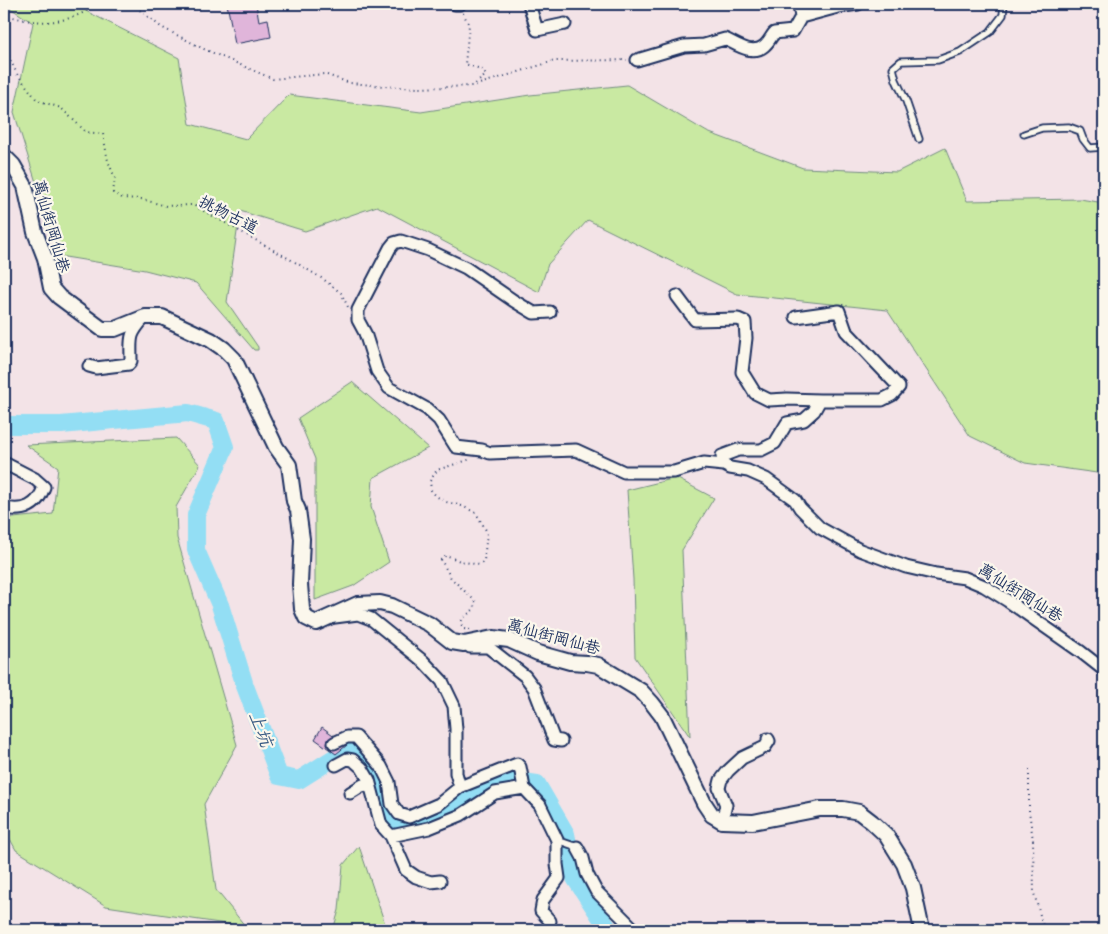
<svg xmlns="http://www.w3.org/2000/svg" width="1108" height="934" font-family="Sriracha,'LXGW WenKai TC',sans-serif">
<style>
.green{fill:#c9e9a2;stroke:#728c80}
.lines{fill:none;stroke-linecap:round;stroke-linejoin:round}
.river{stroke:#93def4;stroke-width:18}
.building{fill:#e0b5da;stroke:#1b2f5e}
.service-casing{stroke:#1b2f5e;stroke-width:9}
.minor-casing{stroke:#1b2f5e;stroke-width:15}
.tertiary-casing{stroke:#1b2f5e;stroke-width:18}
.path{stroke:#1b2f5e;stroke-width:2;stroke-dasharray:1 4;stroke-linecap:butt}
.service{stroke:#fbf7ec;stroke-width:5.5}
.minor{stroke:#fbf7ec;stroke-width:11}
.tertiary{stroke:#fbf7ec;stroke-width:14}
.labels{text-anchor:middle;stroke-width:4.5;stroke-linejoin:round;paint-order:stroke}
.street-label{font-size:16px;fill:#1b2f5e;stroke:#fbf7ec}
.water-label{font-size:18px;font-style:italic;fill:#395b84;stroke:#fbf7ec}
</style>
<rect width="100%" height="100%" fill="#f3e3e7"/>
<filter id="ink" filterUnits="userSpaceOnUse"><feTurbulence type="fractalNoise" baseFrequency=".02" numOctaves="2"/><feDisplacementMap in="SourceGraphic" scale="10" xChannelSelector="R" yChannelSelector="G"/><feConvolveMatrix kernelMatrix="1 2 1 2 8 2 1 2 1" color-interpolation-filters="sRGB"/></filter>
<g filter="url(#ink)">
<!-- green -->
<path class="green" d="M4,4h68l107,54 11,66 56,15 43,-44 132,17 109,-17 97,-10 80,47 96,36 94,4 48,-24 22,53 113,-2 24,4v271l-79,-11 -55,-27 -83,-126 -150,-16 -149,-74 -40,44 -9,28 -162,-86 -72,25 -65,-20 -13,91 31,45v3h-4l-58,-67 -51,-13 -86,-14 -45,-144 19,-89z
M352,382l76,66 -55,30 -2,29 18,55 -36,24 -38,14v-141l-17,-41z
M176,438l24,27 -24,42 1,31 60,207 -33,59 12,86 30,37 -140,-21 -90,-56 -12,-22v-230l3,-25 -3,-2v-57l9,4 40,-4 5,-47 -32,-22z
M676,478l38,20 -32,52 8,187 -55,-80 -2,-78 -6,-89z
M359,846l28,84h-54l6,-20 4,-45z"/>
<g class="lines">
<!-- river -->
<path class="river" d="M4,423l2,2h55l127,-12 28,8 9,26 -29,68v35l24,55 25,81 34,90 20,4 38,-24 15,-7 16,11 11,18 10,37 19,12 55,-25 40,-23 34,5 29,50 9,44 34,52"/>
</g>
<!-- building -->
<path class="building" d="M227,4h29l3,17 9,-2 3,18 -36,7z
M322,727l25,18 -11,9 -21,-15z"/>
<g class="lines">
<!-- service casing -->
<g class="service-casing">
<path id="service" d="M1097,4l7,4
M1024,134l18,-6 27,-1 11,4 3,8 7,9 14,-1
M919,139l-13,-38 -10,-21 -3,-12 8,-7 37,-1 22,-8 30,-20 13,-17 1,-11
M557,840l20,7"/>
</g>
<!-- minor casing -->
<g class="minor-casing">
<path id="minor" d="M455,4h5
M529,4l8,26 28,-6
M799,4l2,13 37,-10 20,-3
M637,60l47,-14 20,-1 21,-6c11,5 27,17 39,7 4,-3 7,-9 10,-13l19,-2 8,-14
M677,296l18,24 43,-1 7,3 1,16 -4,34 13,21 14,7 18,-1 33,1 -6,11 -10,9 -17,3 -12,20 -14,7h-23l-16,6 2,9 6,3 18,3 18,8 29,21 5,8 20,20 40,22 46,17 30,7 29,4 19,8 24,15 73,51 23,18
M550,312l-16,1 -20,-12 -48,-33 -38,-18 -27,-9 -7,2 -4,5 -32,62v10l7,13 12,38 12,17 38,21 12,11 17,27 26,3 8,3 86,-3 48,22h50l30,-9 20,2
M796,317l43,-6 7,20 53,56 -7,8 -10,5h-62
M89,366l7,2 33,-4 2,-3c0,-23 -3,-25 13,-43
M4,463l31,16 9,8c-7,20 -20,25 -40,21
M335,617l23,-3 13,5 52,42 19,20 12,25 2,23v44l4,14
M470,647h18l37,29 9,12 20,52 7,1
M334,743l13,-6h9l25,29 8,16 3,22 7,10 10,3 30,-13 21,-17 57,-23 3,3 4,21 16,17 17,35v24l2,14 -16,22 -2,11 9,10
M336,765l11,-6 6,1 9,8 7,12 12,45 10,11 38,-8 32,-13 34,-22 29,-5
M350,793l13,-8 8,3
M722,821l4,-16 -7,-17 2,-8 7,-9 14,-13 23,-11 4,-6 -1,-2
M391,836l15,34 10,7 15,5 9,-1
M577,847l6,11 4,16 9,17 39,39"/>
</g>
<!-- tertiary casing -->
<g class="tertiary-casing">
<path id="tertiary" d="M4,156l9,9 12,21 10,46 10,26 6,30 8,9 43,32h13l30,-12h17l49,23 13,9 10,10 42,88 13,18 5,36 4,9 4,29 -2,45 2,25 4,9 10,5 42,-19 22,-1 12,3 37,18 23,18 12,2 29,-6 16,2 29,13 32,9 17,1 11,2 43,26 11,12 10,13 42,87 8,12 10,6 31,1 67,-13h23l16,3 13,10 14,13 18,29 9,24 9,42"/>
</g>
<!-- path -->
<path class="path" d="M132,4l29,23 43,22 69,30 51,-5 26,9 34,3 34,2 55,-2 81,-25 73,-1
M463,13l6,12 -4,39 16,5 5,6 -12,10
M4,14c33,12 65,11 93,-10
M4,47l13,27 20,26 24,8 25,24 17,2 5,27 7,17 -2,15 9,5 19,1 25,7 27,-1 102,57 28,17 18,14 7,14
M470,630l-6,-1 -3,-5 1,-5 11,-9 3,-8 -25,-24 -10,-18 5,-5 14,6 19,4 5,-4 3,-29 -11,-19 -14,-7 -16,-4 -10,-6 -5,-6 -1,-9 7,-11 34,-11
M1029,770v41l4,29 1,53 10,37"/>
<!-- service -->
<use href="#service" class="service"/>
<!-- minor -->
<use href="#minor" class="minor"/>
<!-- tertiary -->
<use href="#tertiary" class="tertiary"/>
</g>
</g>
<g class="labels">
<!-- street labels -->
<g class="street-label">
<text transform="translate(229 214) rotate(27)" y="6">挑物古道</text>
<text transform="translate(52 226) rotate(74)" y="6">萬仙街岡仙巷</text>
<text transform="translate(1021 592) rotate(32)" y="6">萬仙街岡仙巷</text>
<text transform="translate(554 636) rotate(15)" y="6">萬仙街岡仙巷</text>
</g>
<!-- water labels -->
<g class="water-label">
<text transform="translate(261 729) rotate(69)" y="6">上坑</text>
</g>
</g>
<!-- margin -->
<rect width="1108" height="934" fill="none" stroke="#fbf7ec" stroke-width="20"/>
<rect x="10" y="10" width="1088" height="914" fill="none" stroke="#1b2f5e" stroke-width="2" filter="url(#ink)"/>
</svg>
